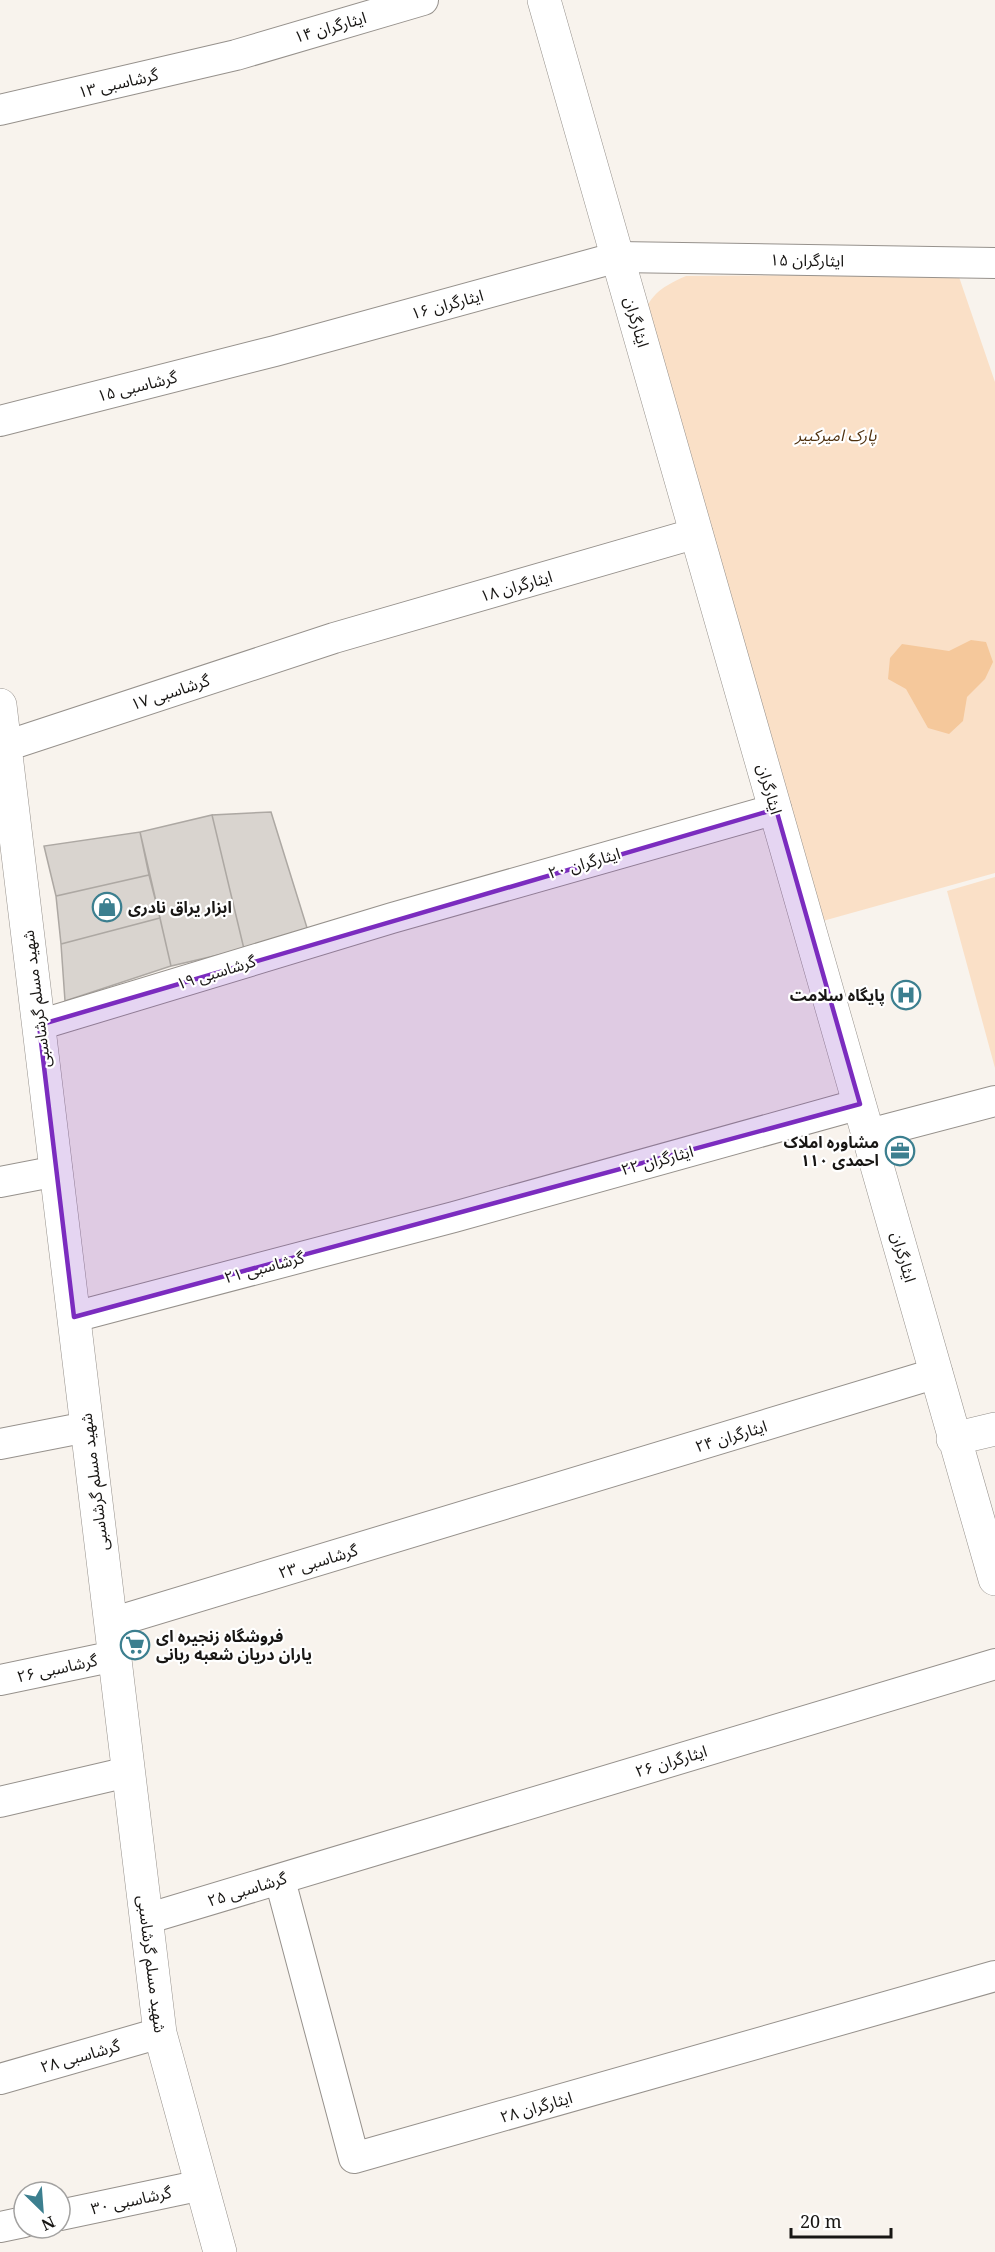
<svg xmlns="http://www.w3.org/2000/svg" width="995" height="2252" font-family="'Noto Serif','Noto Sans Arabic',serif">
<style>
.green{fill:#fae0c7}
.water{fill:#f5c89b}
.building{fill:#d9d4cf;stroke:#ada8a3;stroke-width:1.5}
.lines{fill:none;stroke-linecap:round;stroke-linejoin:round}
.street-casing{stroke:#96918c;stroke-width:32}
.secondary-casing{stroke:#96918c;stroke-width:34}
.street{stroke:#fff;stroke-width:30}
.secondary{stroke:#fff;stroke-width:33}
.marked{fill:#7b2cbf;fill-opacity:0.2;stroke:#7b2cbf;stroke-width:4.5;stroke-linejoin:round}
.labels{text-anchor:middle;stroke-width:4.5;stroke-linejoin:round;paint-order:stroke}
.street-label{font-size:16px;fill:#181614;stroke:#fff}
.park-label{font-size:16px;font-style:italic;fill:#4f310e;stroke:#fff}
.poi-label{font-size:16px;font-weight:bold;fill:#181614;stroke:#fff;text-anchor:start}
</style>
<rect width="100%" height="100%" fill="#f8f3ed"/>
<!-- green -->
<path class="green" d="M958,274l37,108v491l-183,51 -174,-600c13,-29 19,-35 48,-48z
M995,877v191l-48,-177z"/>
<!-- water -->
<path class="water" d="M971,640l15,2 7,20 -8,17 -18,18 -4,24 -14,13 -21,-6 -22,-39 -18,-10 2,-21 12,-14 47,7z"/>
<!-- building -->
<path class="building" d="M271,812l37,119 -64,18 -32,-134z
M212,815l32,134 -73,17 -31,-134z
M140,832l9,43 -93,21 -12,-50z
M149,875l11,43 -99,26 -5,-48z
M160,918l11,48 -106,35 -4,-57z"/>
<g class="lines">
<!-- street casing -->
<g class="street-casing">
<path id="street" d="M0,110l236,-55 187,-55
M0,421l275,-70 343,-94 377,6
M6,746l328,-108 363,-105
M39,1025l353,-107 384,-109
M869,1134l126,-33
M0,1182l57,-11
M74,1317l380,-100 406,-113
M0,1444l87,-17
M111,1623l826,-250
M0,1680l115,-24
M0,1802l128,-30
M280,1880l74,278 641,-182
M146,1919l849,-255
M0,2079l160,-46
M60,2215l142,-30
M0,2227l24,-5"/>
</g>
<!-- secondary casing -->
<g class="secondary-casing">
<path id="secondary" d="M544,0l451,1579
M0,705l160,1328 60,219
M953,1439l42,-10"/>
</g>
<!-- street -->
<use href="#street" class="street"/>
<!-- secondary -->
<use href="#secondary" class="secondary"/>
</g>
<!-- marked area -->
<path class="marked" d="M776,809l84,295 -786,213 -35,-292z"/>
<!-- icons -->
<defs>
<g id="shop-ring" transform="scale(1.5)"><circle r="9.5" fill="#fff" stroke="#3c7f8f" stroke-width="1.5"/><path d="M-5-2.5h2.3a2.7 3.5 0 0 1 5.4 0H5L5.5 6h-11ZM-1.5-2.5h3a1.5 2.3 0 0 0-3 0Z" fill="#3c7f8f"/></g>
<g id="hospital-ring" transform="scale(1.5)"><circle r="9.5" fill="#fff" stroke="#3c7f8f" stroke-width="1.5"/><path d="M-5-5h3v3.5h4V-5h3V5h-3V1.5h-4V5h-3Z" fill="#3c7f8f"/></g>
<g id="office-ring" transform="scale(1.5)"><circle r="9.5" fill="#fff" stroke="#3c7f8f" stroke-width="1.5"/><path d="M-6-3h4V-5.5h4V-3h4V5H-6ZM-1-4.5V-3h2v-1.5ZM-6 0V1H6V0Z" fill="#3c7f8f"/></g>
<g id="supermarket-ring" transform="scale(1.5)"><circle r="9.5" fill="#fff" stroke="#3c7f8f" stroke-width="1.5"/><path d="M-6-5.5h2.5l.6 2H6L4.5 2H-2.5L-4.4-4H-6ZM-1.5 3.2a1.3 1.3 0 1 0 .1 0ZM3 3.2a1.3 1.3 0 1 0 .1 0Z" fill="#3c7f8f"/></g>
</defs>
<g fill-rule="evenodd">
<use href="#shop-ring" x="107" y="907"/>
<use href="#hospital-ring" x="906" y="995"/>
<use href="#office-ring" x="900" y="1151"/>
<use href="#supermarket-ring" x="135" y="1645"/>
</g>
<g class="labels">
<!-- street labels -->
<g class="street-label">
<text transform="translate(330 27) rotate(-16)" y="6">ایثارگران ۱۴</text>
<text transform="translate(118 83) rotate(-13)" y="6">گرشاسبی ۱۳</text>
<text transform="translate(807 260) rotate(1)" y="6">ایثارگران ۱۵</text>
<text transform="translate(447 304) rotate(-15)" y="6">ایثارگران ۱۶</text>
<text transform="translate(637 322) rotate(74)" y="6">ایثارگران</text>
<text transform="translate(137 386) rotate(-14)" y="6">گرشاسبی ۱۵</text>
<text transform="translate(516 586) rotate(-16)" y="6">ایثارگران ۱۸</text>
<text transform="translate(170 692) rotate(-18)" y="6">گرشاسبی ۱۷</text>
<text transform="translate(770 789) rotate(74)" y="6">ایثارگران</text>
<text transform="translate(584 863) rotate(-16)" y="6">ایثارگران ۲۰</text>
<text transform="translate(216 972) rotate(-17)" y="6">گرشاسبی ۱۹</text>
<text transform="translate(36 999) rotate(-97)" y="6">شهید مسلم گرشاسبی</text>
<text transform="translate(657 1160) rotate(-15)" y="6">ایثارگران ۲۲</text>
<text transform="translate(904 1257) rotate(74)" y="6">ایثارگران</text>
<text transform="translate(264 1267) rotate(-15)" y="6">گرشاسبی ۲۱</text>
<text transform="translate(731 1436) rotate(-17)" y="6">ایثارگران ۲۴</text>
<text transform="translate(94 1482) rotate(-97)" y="6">شهید مسلم گرشاسبی</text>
<text transform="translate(318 1561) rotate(-17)" y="6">گرشاسبی ۲۳</text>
<text transform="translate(57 1668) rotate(-12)" y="6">گرشاسبی ۲۶</text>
<text transform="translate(671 1761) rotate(-17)" y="6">ایثارگران ۲۶</text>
<text transform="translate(247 1889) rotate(-17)" y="6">گرشاسبی ۲۵</text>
<text transform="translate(152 1964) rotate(83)" y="6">شهید مسلم گرشاسبی</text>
<text transform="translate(80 2056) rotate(-16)" y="6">گرشاسبی ۲۸</text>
<text transform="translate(536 2107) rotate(-16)" y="6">ایثارگران ۲۸</text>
<text transform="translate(131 2200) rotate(-12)" y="6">گرشاسبی ۳۰</text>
</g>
<!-- park labels -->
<g class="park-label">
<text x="836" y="441">پارک امیرکبیر</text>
</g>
<!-- poi labels -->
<g class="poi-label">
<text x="128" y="913">ابزار یراق نادری</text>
<text x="885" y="1001" text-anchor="end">پایگاه سلامت</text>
<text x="879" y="1148" text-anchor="end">مشاوره املاک<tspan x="879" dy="18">۱۱۰ احمدی</tspan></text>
<text x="156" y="1642">فروشگاه زنجیره ای<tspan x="156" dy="18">یاران دریان شعبه ربانی</tspan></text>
</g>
</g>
<!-- north arrow -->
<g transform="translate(42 2210) rotate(155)"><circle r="28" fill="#ffffff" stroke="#a3a2a1" stroke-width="1.5"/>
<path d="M0-4.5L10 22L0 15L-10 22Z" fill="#3c7f8f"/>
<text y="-9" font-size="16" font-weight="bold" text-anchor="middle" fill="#181614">N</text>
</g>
<!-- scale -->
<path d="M791 2228v9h100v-9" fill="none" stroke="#181614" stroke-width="3"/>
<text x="800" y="2228" font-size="18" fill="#181614" stroke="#ffffff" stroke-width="4.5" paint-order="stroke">20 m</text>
</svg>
